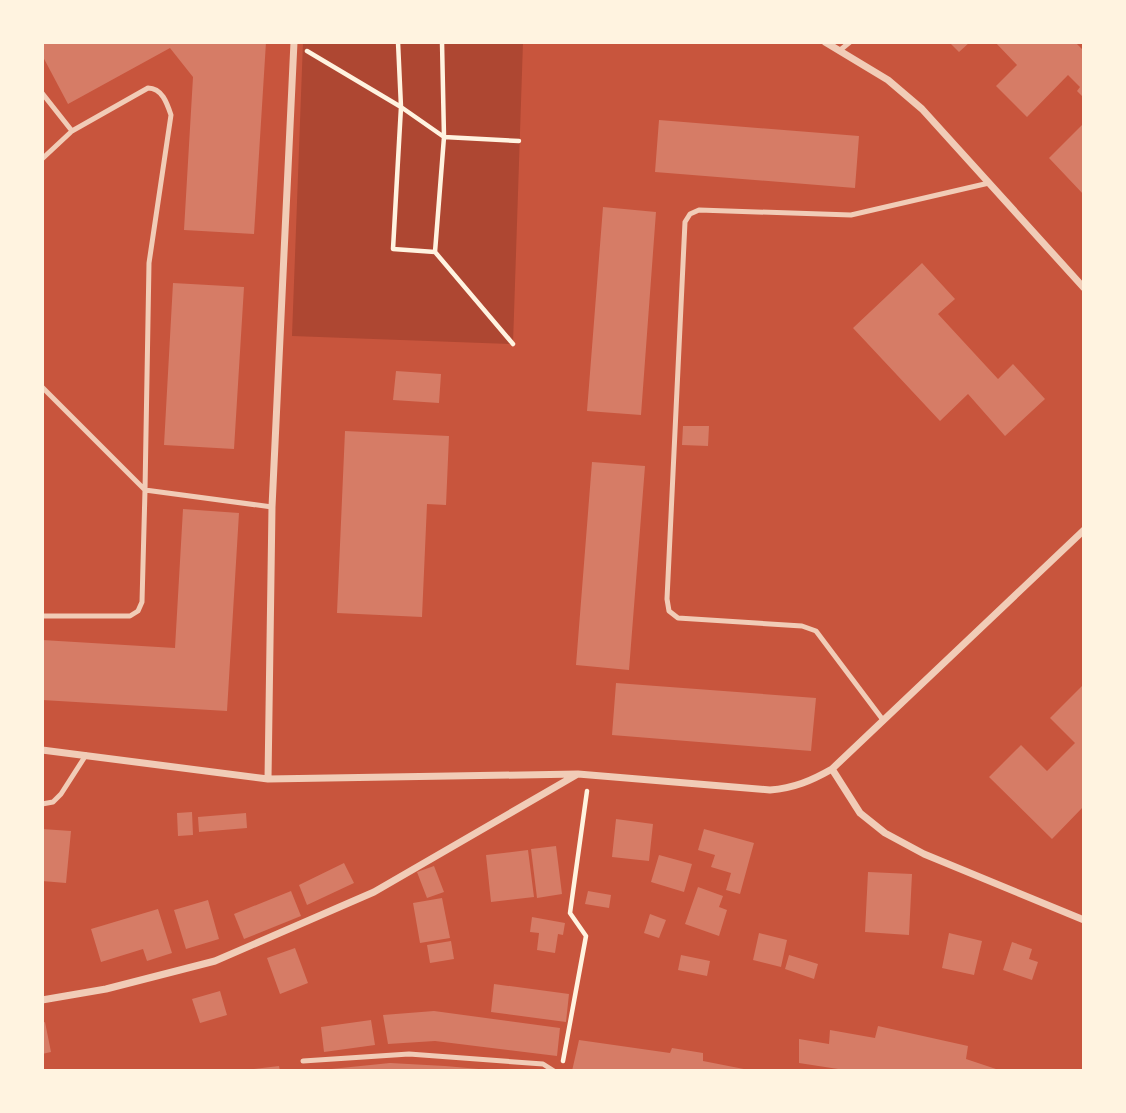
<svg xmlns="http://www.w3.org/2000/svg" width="1126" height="1113" font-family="Inter,sans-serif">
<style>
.green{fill:#ae4732}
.building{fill:#d67c66}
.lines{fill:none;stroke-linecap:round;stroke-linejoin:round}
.path{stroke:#fff3e0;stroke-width:4.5}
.service{stroke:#f1ccb7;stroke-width:5}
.minor{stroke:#f1ccb7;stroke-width:7}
</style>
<rect width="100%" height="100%" fill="#c8553d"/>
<!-- green -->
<path class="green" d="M303,42h220l-10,302 -221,-8z"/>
<!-- building -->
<path class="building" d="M42,42h224l-12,192 -70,-4 9,-153 -23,-29 -102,56 -26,-49z
M949,42h21l-11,10z
M995,42h80l9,9v47l-7,-7 3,-4 -12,-12 -41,42 -31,-31 21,-21z
M659,120l200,16 -4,52 -200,-16z
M1084,123v72l-35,-37z
M603,207l53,5 -15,203 -54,-4z
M922,263l33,36 -17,15 60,65 15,-15 32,35 -40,37 -37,-42 -28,27 -87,-93z
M173,283l71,4 -10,162 -70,-4z
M396,371l45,3 -2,29 -46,-3z
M683,426h26l-1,20 -26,-1z
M345,431l104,5 -3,69 -19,-1 -5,113 -85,-4z
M592,462l53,4 -16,204 -53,-5z
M183,509l56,4 -12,198 -185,-11v-60l133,8z
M616,683l200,15 -5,53 -199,-16z
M1084,684v122l-32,33 -63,-62 32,-32 26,26 28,-28 -25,-25z
M192,812l1,23 -15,1 -1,-23z
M246,813l1,15 -48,4 -1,-15z
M616,819l37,5 -4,37 -37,-4z
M42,829l29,2 -5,52 -24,-2z
M704,829l50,14 -14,51 -14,-4 5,-17 -20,-6 4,-12 -17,-5z
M556,846l6,48 -25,4 -6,-49z
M528,850l6,47 -43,5 -5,-47z
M659,855l33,9 -8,28 -33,-10z
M344,863l10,20 -47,22 -8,-20z
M434,866l10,26 -17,6 -10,-26z
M868,872l44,2 -3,61 -44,-3z
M698,887l25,9 -4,11 8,3 -8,26 -34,-12z
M291,891l10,25 -57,23 -10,-25z
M588,891l23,4 -2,13 -24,-4z
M442,898l8,40 -30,5 -7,-40z
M208,900l11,39 -33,10 -12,-39z
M158,909l14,44 -25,8 -4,-12 -42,13 -10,-33z
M650,914l16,6 -7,18 -15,-5z
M532,917l33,6 -2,12 -5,-1 -3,19 -18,-3 2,-17 -9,-1z
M759,933l28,7 -6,27 -28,-7z
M949,933l33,8 -8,34 -32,-7z
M451,941l3,18 -24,4 -3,-18z
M1012,942l20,7 -3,10 9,3 -6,18 -29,-10z
M295,948l13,35 -28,11 -13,-36z
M681,955l29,6 -3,15 -29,-6z
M789,955l29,9 -4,15 -29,-10z
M494,984l75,10 -3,28 -75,-10z
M220,991l7,24 -27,8 -8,-24z
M434,1011l126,17 -3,28 -122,-15 -47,3 -5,-29z
M371,1020l4,25 -51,7 -3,-25z
M45,1022l6,30 -9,2v-31z
M878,1026l90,20 -2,13 36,12h-151l-52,-8v-24l30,5 1,-14 45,8z
M579,1040l91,13 2,-5 31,5v8l51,10h-182z
M390,1063l55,3 34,3 -1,2h-147v-2z
M279,1066l1,5h-26v-2z"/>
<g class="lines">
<!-- path -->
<path class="path" d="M398,42l3,65 -8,142 42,3
M442,42l2,95 -9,115 78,92
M307,51l94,56 43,30 75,4
M563,1061l23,-125 -16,-23 17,-122"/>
<!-- service -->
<path class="service" d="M839,51l11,-9
M42,93l30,38 76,-43c14,0 19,15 23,27l-22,148 -4,227
M42,159l30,-28
M42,387l103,103
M42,616h88l8,-5 4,-9 3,-112 127,17
M883,720l-67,-89 -14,-5 -124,-8 -9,-7 -2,-12 18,-377 5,-8 9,-4 152,5 138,-32
M42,804l11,-2 8,-8 25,-39
M303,1061l106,-7 134,10 11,7"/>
<!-- minor -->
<path class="minor" d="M825,42l63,38 34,29 162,179
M42,750l226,29 310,-5 192,16c24,-2 41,-9 62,-21l252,-239
M832,769l28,44 25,20 39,21 160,66
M268,779l4,-272 22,-465
M42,1000l64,-11 109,-28 159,-69 202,-117"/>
</g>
<!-- border -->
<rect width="1126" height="1113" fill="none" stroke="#fff3e0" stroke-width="88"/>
</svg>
